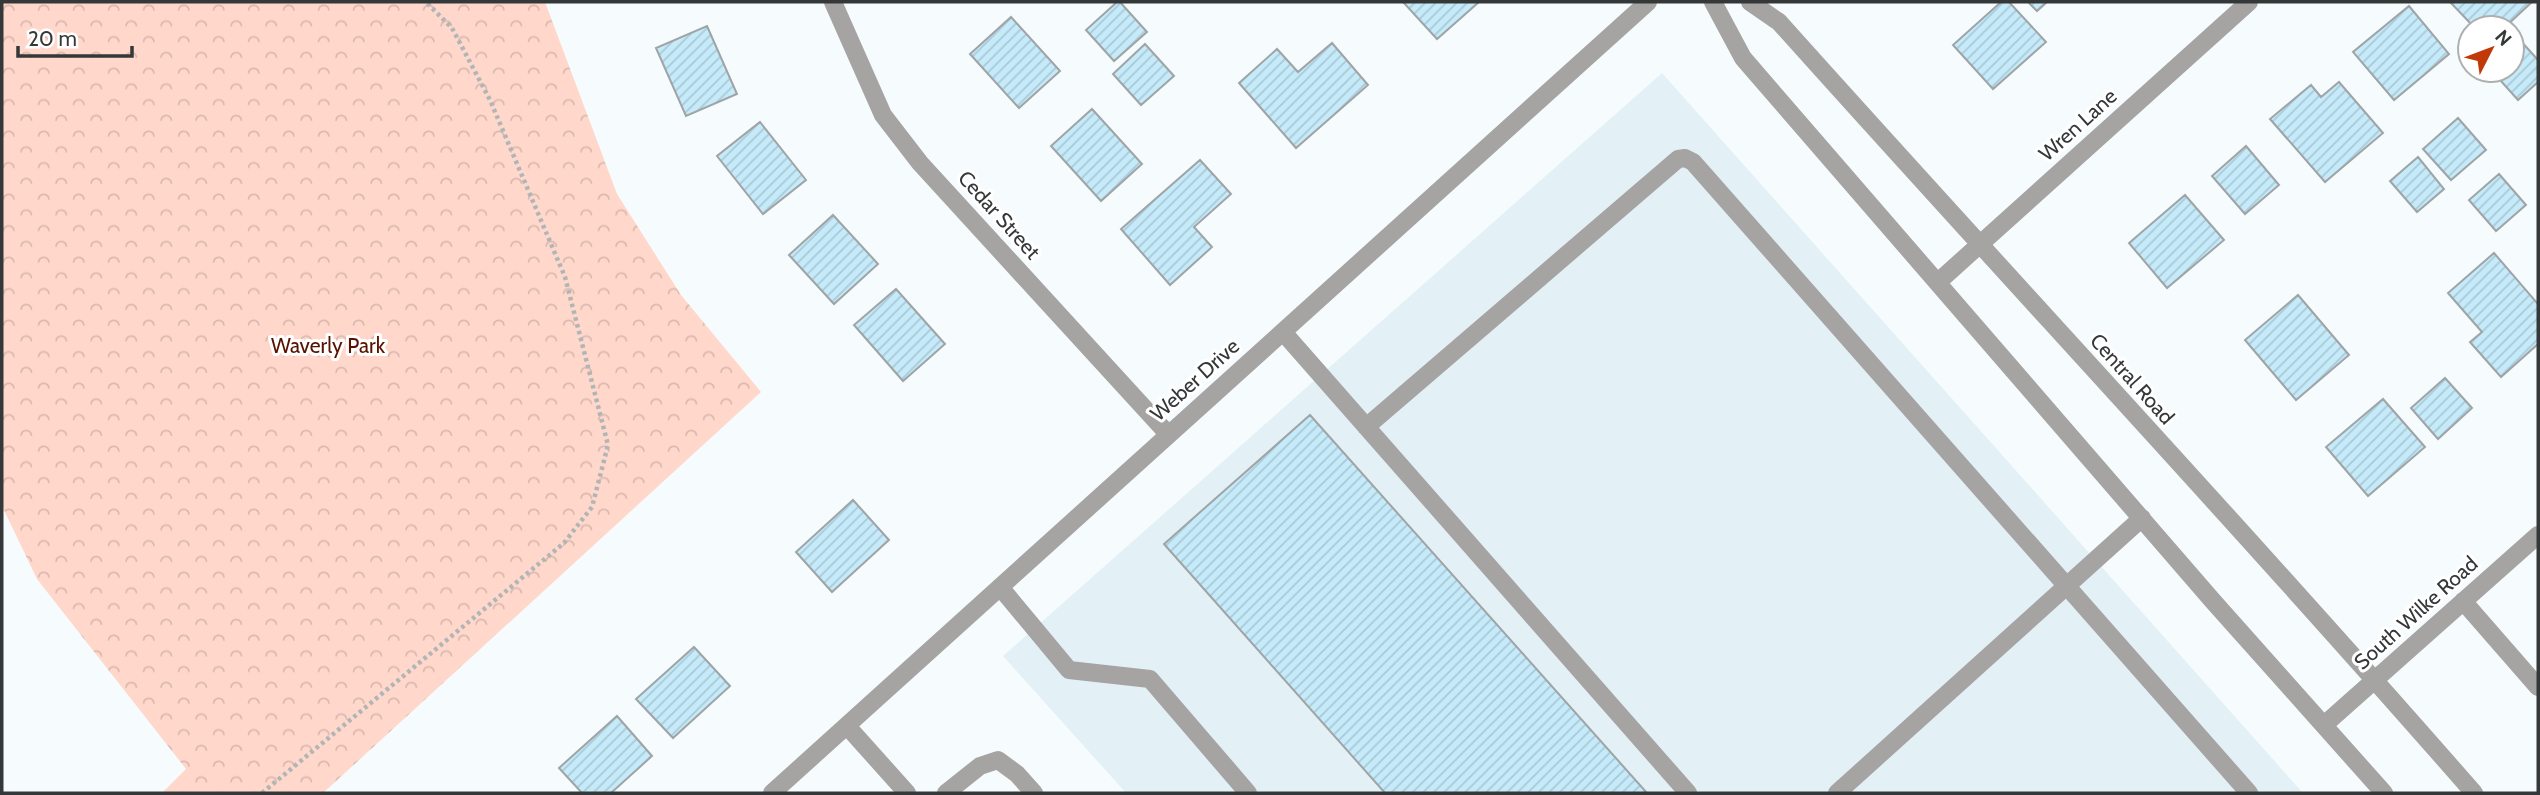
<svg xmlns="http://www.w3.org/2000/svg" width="2540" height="795" font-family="Cabin,sans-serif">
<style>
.built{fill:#e3f1f7}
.park{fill:url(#park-crowns)}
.building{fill:url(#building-hatch);stroke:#9fa4a6;stroke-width:2}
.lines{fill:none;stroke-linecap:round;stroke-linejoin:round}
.path{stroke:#b0b5b6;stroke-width:4.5;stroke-dasharray:3.5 3.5;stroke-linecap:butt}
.minor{stroke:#a6a3a3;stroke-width:18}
.labels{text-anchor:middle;stroke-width:6;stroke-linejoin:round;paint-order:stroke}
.street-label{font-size:21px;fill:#353838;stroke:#fff}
.park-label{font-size:21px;fill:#581300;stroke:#fff}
</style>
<defs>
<pattern id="park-crowns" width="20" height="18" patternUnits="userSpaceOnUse" patternTransform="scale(1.75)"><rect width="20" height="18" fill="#ffd7cb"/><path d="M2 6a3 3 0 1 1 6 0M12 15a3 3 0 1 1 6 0" fill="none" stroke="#dbb9af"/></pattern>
<pattern id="building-hatch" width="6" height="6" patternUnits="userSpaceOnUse" patternTransform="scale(1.75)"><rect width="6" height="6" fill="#c5eaf9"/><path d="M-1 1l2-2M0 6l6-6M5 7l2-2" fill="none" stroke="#aac9d6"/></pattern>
</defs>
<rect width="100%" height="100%" fill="#f6fcfe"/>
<!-- built -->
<path class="built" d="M1662,73l641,720h-1177l-123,-137z"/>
<!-- park -->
<path class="park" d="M2,2h543l72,192 64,101 80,97 -438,401h-161l24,-24 -149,-190 -35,-73z"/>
<!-- building -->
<path class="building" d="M1117,2h3l27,30 -33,29 -28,-31z
M1403,2h76l-42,37z
M2001,2h8l37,40 -53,47 -40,-44z
M2028,2h19l-10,9z
M2450,2h82l-28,26h-13l-8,-9 -9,8z
M2409,6l40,48 -55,46 -41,-48z
M1011,17l49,54 -41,37 -49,-54z
M707,26l30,68 -51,22 -30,-68z
M2519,39l19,21v22l-20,18 -27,-30h21v-24z
M1332,43l36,42 -72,63 -57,-65 38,-34 21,23z
M1145,44l29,32 -33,29 -28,-31z
M2339,82l44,51 -58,49 -55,-63 41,-34 10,12z
M1092,109l50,55 -41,37 -50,-55z
M2458,118l28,32 -35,30 -28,-31z
M760,122l46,58 -43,34 -46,-58z
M2246,146l33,39 -34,29 -33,-38z
M2418,157l26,32 -27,23 -27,-31z
M1200,160l31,34 -37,33 18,20 -42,38 -49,-56z
M2499,174l27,31 -30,26 -27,-31z
M2185,195l39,45 -57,48 -38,-45z
M833,215l45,49 -44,40 -45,-49z
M2494,253l44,51v40l-37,33 -31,-35 12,-10 -34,-39z
M896,289l49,55 -42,37 -49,-56z
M2298,295l51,60 -53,45 -51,-60z
M2445,378l27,30 -34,31 -27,-31z
M2383,399l42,48 -57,49 -42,-49z
M1310,415l337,378h-262l-221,-249z
M853,500l36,40 -57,52 -36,-40z
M694,647l36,39 -57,52 -37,-39z
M617,716l35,40 -41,37h-29l-23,-25z"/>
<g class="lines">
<!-- path -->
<path class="path" d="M262,793l302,-250 28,-36 16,-62 -43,-168 -75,-177 -38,-72 -26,-26"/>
<!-- minor -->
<path class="minor" d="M833,2l50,113 37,48 248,271
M1713,2l30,56 469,542 172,193
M1750,2l29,20c231,258 468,511 695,771
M1938,282l311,-280
M1283,332l405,461
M1366,427l312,-268 7,-1 8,4 556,631
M1000,587l69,83 81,9 98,114
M2463,601l75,86
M2324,725l214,-190
M847,726l60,67
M772,793l876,-791
M946,793l34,-27 18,-6 19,14 17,19
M1837,793l305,-275"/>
</g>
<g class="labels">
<!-- street labels -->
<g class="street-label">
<text transform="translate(2078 125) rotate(-42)" y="7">Wren Lane</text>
<text transform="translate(999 215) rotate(48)" y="7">Cedar Street</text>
<text transform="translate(2132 379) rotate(48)" y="7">Central Road</text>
<text transform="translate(1195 380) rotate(-42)" y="7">Weber Drive</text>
<text transform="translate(2416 613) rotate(-42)" y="7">South Wilke Road</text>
</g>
<!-- park labels -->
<g class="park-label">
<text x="328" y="353">Waverly Park</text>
</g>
</g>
<!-- border -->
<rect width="2540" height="795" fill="none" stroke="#353838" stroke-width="7"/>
<!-- north arrow -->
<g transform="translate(2491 49) rotate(48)"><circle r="33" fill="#ffffff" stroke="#aeafaf" stroke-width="2"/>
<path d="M0-5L12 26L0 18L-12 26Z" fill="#c13909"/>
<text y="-10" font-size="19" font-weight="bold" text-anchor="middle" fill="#353838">N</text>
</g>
<!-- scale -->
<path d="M18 46v10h114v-10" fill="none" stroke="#353838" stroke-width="3.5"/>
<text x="28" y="46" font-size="21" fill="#353838" stroke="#ffffff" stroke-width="5" paint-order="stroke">20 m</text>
</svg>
